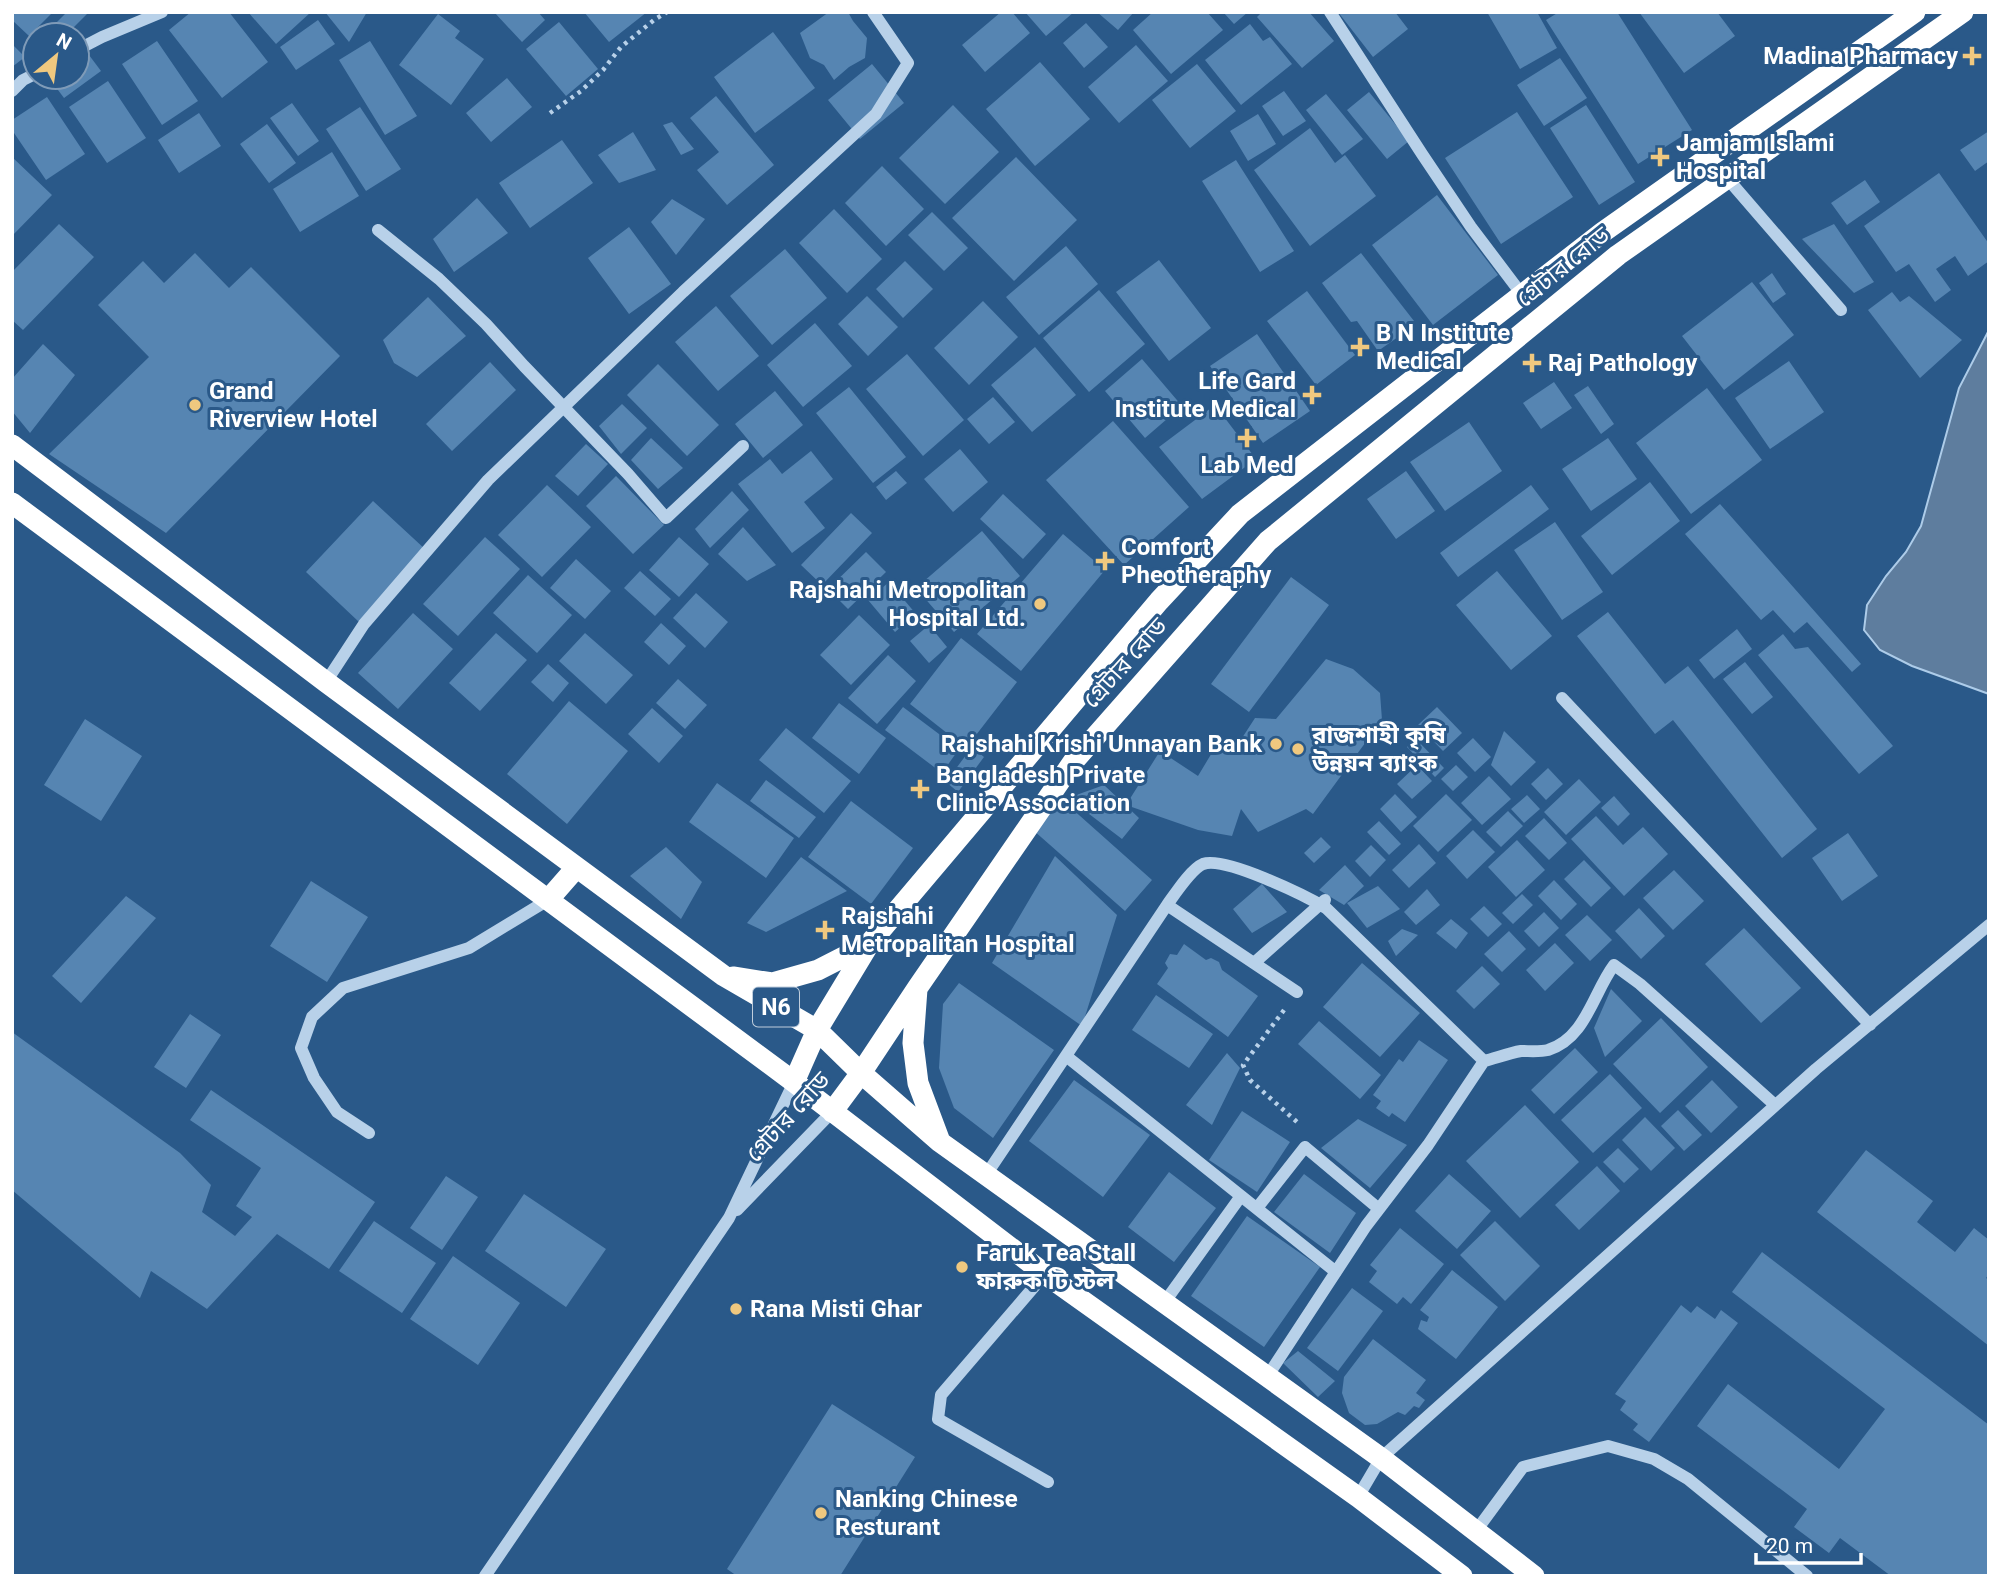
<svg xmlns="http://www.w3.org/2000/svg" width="2001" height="1588" font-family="Roboto,'Noto Sans Bengali',sans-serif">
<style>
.water{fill:#5e7d9e;stroke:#adcce9;stroke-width:2}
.building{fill:#5685b2}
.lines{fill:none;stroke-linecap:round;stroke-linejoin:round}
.path{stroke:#b8d1e9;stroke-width:4.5;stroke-dasharray:3.5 5;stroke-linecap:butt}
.minor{stroke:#b8d1e9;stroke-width:12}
.highway{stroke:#fff;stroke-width:21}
.poi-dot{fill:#efc87f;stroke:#2a5989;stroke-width:2.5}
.labels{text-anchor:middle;stroke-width:6;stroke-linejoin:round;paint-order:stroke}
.shield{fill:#2a5989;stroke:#bfcddc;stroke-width:2}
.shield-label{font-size:23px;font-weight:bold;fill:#fff}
.poi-label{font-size:24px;font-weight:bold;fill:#fff;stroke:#2a5989;text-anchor:start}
.street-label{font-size:24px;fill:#fff;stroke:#2a5989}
</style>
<rect width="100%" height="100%" fill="#2a5989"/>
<!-- water -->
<path class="water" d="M1989,330v364l-77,-28 -32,-16 -16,-20 3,-25 19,-29 20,-24 15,-26 38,-138z"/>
<!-- building -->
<path class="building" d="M12,12h41l-24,24 -17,-16z
M67,12l21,1 -22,22h-22z
M191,12h38l39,50 -46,36 -53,-68z
M248,12h63l-35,32z
M325,12h42l-18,30z
M494,12h44l7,8 -23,22z
M584,12h63l-38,30z
M829,12h19l5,9 14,17 -2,20 -16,9 -15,13 -10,-15 -14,-7 -10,-25z
M1001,12h11l18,21 -45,39 -23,-27z
M1025,12h49l-28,24z
M1097,12h37l-16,18z
M1153,12h54l16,18 -52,44 -38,-44z
M1223,12h25l-14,12z
M1262,12h47l25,29 -32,27 -45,-51z
M1338,12h57l13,17 -35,28z
M1487,12h50l20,36 -37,21z
M1559,12h58l75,118 -54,34 -92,-144z
M1639,12h78l18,24 -51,37z
M438,14l22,17 -5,7 29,21 -33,46 -52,-40z
M318,20l17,24 -39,26 -16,-23z
M559,22l39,47 -32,27 -40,-47z
M1086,23l22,24 -24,21 -21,-25z
M1250,24l13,17 7,-4 22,27 -51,41 -36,-45z
M773,32l42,56 -60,45 -41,-56z
M157,41l41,60 -36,24 -40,-61z
M370,41l47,75 -32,19 -46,-75z
M12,44l13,13 -13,10z
M1136,45l32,36 -49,42 -31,-36z
M89,55l12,16 -37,27 -12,-16 7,-5h18v-13z
M1560,58l27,40 -43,28 -27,-41z
M1040,62l50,57 -55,47 -49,-57z
M872,64l32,39 -44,36 -32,-39z
M1197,64l39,47 -46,37 -38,-48z
M507,78l25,29 -41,35 -25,-29z
M108,81l38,57 -39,25 -38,-56z
M1284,91l22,30 -23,15 -21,-30z
M1369,92l40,49 -22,18 -40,-49z
M1326,94l37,45 -21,16 -36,-45z
M716,96l58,69 -47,40 -30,-35 22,-18 -29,-34z
M47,97l38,57 -39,26 -34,-50v-10z
M292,103l27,38 -21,15 -28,-38z
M953,105l46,47 -54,52 -46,-46z
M1586,105l49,77 -36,23 -49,-77z
M360,107l41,62 -35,22 -40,-62z
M1517,112l56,85 -72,47 -56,-86z
M199,113l22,33 -42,27 -21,-33z
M1258,114l18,30 -28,17 -18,-30z
M672,122l22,27 -13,6 -18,-30z
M267,124l29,39 -27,20 -29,-39z
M1310,128l25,35 10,-8 31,41 -66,50 -56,-76z
M1989,131v30l-14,10 -15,-21z
M633,132l23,38 -37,13 -21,-28z
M562,140l31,43 -63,45 -31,-45z
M332,152l27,44 -59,36 -27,-43z
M12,157l40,38 -40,41z
M1016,157l61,63 -63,61 -62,-63z
M1236,160l58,91 -34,21 -58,-91z
M882,166l42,43 -38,37 -41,-43z
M1939,173l50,71v17l-21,15 -13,-20 -19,13 15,21 -16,12 -26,-38 -13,8 -32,-46z
M1865,180l15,22 -33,23 -16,-22z
M1437,195l61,80 -65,50 -61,-80z
M477,198l31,35 -54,39 -21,-33z
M672,199l33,20 -29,36 -25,-33z
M834,209l48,50 -35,34 -48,-50z
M932,212l36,36 -24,23 -36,-36z
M59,224l35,33 -71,73 -11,-10v-48z
M1834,224l40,58 -20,11 -52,-54z
M629,227l42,57 -42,30 -41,-56z
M1066,246l32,38 -59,51 -33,-38z
M785,249l42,49 -55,47 -42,-49z
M195,253l34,35 22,-21 89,89 -174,177 -117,-79 100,-97 -51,-52 45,-44 21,22z
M1361,253l53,68 -13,9 -3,7 -20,14 -21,-30 -6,1 -29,-39z
M1159,260l52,68 -42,33 -53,-69z
M905,261l28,28 -30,29 -27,-29z
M1772,273l14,21 -13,9 -14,-20z
M1752,282l42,53 -70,55 -42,-54z
M1099,290l46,54 -56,48 -46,-54z
M1307,291l48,64 -39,30 -49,-64z
M1892,292l8,10 9,-6 53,44 -42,38 -52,-68z
M867,296l31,31 -30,29 -30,-32z
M428,297l38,39 -49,41 -23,-14 -11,-23z
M983,301l35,36 -49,48 -35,-37z
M716,306l43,50 -41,35 -43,-49z
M815,323l37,43 -49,41 -36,-42z
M1257,334l53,77 -47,32 -53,-77z
M43,344l32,31 -45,58 -18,-22v-32z
M1035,347l41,48 -44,37 -41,-47z
M907,354l57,66 -41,36 -57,-67z
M1142,359l40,47 -37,32 -40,-47z
M1789,361l35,51 -54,37 -35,-51z
M490,362l26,28 -64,61 -26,-27z
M658,364l61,61 -32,31 -60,-61z
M1554,382l18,26 -31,21 -18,-26z
M1588,386l26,38 -13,10 -27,-39z
M849,387l57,70 -33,26 -57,-70z
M1707,388l55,72 -71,54 -55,-71z
M775,391l28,34 -40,33 -28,-34z
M993,397l22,25 -26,22 -22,-25z
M622,404l25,24 -26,26 -22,-28z
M1215,405l41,54 -54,40 -43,-52z
M1113,421l76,86 -65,58 -78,-85z
M1469,422l33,49 -57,40 -35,-49z
M651,438l32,30 -25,21 -27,-29z
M1608,438l29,41 -46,32 -29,-42z
M586,444l22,20 -30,32 -23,-20z
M960,449l28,33 -35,30 -29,-33z
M811,451l22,28 -29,23 21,26 -33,25 -54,-69 32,-25 12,15z
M896,471l11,12 -21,17 -10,-13z
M1406,471l29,40 -39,28 -29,-40z
M616,476l48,49 -31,29 -47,-48z
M1650,482l30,39 -68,54 -31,-39z
M547,485l44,42 -49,50 -44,-42z
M1531,485l18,24 -91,68 -18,-24z
M732,491l17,19 -39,38 -15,-19z
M1003,494l43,40 -23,25 -43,-40z
M373,501l53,49 -67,72 -53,-50z
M1720,504l141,160 -9,8 -45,-50 -13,11 -21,-23 -12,10 -76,-86z
M851,513l21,20 -50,52 -21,-20z
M1555,522l48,70 -41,28 -48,-70z
M743,527l33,38 -29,16 -29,-27z
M982,531l38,45 -66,56 -38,-44z
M1063,534l42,36 -84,101 -44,-37z
M485,537l35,32 -62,67 -35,-32z
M679,537l30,27 -30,33 -30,-27z
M866,552l20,20 -38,37 -20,-20z
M576,559l35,32 -26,28 -35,-31z
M640,571l31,28 -16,17 -31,-28z
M1497,571l55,65 -41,34 -55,-65z
M528,575l44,40 -35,38 -44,-40z
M1291,577l38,28 -80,107 -38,-28z
M889,582l27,32 -21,18 -27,-32z
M696,593l32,29 -23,26 -32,-30z
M1608,612l57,72 23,-18 129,163 -35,29 -109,-138 -18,14 -78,-98z
M413,613l40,36 -55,60 -40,-36z
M859,615l31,30 -39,40 -31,-30z
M661,623l25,23 -17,19 -25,-23z
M929,625l18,22 -18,16 -19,-22z
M1737,629l15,20 -38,30 -15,-19z
M496,633l31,27 -47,51 -31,-28z
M585,633l48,42 -27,29 -47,-43z
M1783,634l12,15 13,-2 85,99 -34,28 -101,-119z
M961,638l56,44 -51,66 -56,-44z
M888,655l28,26 -39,43 -29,-26z
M1326,659l27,10 27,24 2,27 -69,94 -7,-5 -48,23 -17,-23 -9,27 -34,-6 -72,-25 34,-54 38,25 18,-30 15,9 24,-37 21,1z
M1745,662l28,35 -21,17 -29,-35z
M548,664l21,19 -16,19 -22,-20z
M678,679l29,26 -22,24 -29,-26z
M569,701l59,50 -61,73 -60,-50z
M839,703l47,35 -27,36 -47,-36z
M903,707l56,42 -17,24 -57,-43z
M1437,707l25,26 -19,18 -25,-26z
M652,708l31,28 -24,27 -31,-29z
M85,719l57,37 -41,65 -57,-36z
M786,728l65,53 -27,32 -65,-53z
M1504,731l32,31 -25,24 -20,-21z
M1473,738l18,19 -16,15 -18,-19z
M1416,739l28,29 -9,9 -28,-30z
M972,747l12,10 -26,35 -12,-10z
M1417,765l15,16 -20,18 -15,-15z
M1456,765l12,12 -15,14 -12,-12z
M1548,768l15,16 -17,16 -15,-16z
M1489,776l22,23 -29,26 -21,-22z
M1579,779l22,23 -35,33 -22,-23z
M766,780l50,37 -17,21 -49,-37z
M717,783l77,55 -28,40 -77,-56z
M1104,785l35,33 -17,21 -54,-41z
M1395,794l22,23 -16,15 -21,-23z
M1446,794l26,26 -34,32 -25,-26z
M1527,795l13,14 -16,14 -13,-14z
M1614,796l16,18 -12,12 -17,-18z
M1061,799l91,81 -27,31 -92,-81z
M851,801l62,47 -42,56 -63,-47z
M1508,811l15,15 -22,21 -15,-15z
M1596,816l27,29 20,-18 25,27 -44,42 -53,-57z
M1544,818l23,25 -18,17 -24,-24z
M1379,821l22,23 -12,11 -22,-23z
M1473,830l22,22 -28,27 -21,-23z
M1848,833l30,43 -36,25 -30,-43z
M1321,837l10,10 -17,16 -10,-10z
M1517,840l28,30 -29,27 -28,-30z
M1419,844l17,19 -27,25 -17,-18z
M1371,845l15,15 -16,17 -15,-16z
M666,847l36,35 -21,37 -51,-43z
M1055,856l62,59 -35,111 -90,-63z
M801,857l46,34 -81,41 -19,-9z
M1584,860l27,28 -20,19 -27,-28z
M1345,865l19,21 -20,19 -25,-15z
M1674,870l30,31 -31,29 -30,-32z
M1554,880l23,24 -16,16 -23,-24z
M311,881l57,36 -41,65 -57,-36z
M1262,884l25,28 -35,21 -19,-24z
M1378,886l22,23 -33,19 -20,-25z
M1427,889l13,16 -24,20 -12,-13z
M1522,894l11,11 -20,19 -11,-11z
M126,896l30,22 -75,85 -29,-27z
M1484,906l18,18 -14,13 -18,-18z
M1639,908l26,28 -24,23 -26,-28z
M1544,912l15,16 -20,19 -15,-16z
M1587,915l25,25 -22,21 -25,-26z
M1451,919l17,14 -12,16 -20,-16z
M1744,928l57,60 -40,35 -56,-59z
M1402,929l16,6 -22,21 -8,-15z
M1509,931l17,18 -24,23 -18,-18z
M1555,943l19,20 -29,28 -19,-21z
M1184,944l22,16 5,-2 8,4 3,8 36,26 -30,41 -71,-53 11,-16 -3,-5 5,-9 7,1z
M1362,963l58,50 -40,44 -57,-50z
M1482,966l18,18 -26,25 -18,-18z
M959,983l95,67 -61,88 -39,-30 -15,-40 4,-64z
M1611,989l31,32 -37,36 -11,-29z
M1156,995l57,39 -24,34 -57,-38z
M190,1014l31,21 -35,53 -32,-21z
M1661,1018l47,49 -48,46 -47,-49z
M1319,1021l62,54 -21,24 -62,-55z
M12,1032l168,121 31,32 -9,27 33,24 17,-19 -16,-11 25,-38 -71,-48 21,-30 164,112 -46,67 -52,-35 -70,75 -56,-38 -11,27 -128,-108z
M1419,1040l29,20 -43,62 -13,-9 -3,4 -13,-9 5,-7 -8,-6 26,-36 4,3z
M1575,1048l23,24 -44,42 -23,-24z
M1227,1053l13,15 -28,57 -26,-20z
M1610,1074l32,34 -49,45 -32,-33z
M1074,1080l76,55 -47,62 -74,-56z
M1712,1080l26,27 -27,26 -26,-27z
M1525,1105l54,57 -59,56 -54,-57z
M1678,1110l24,25 -18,16 -23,-25z
M1242,1111l48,31 -33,50 -48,-32z
M1645,1117l30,31 -24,23 -29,-31z
M1358,1119l49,26 -37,43 -49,-40z
M1618,1148l21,21 -15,14 -21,-21z
M1866,1150l67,51 -16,21 38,30 19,-24 15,12v34l-3,4 3,2v66l-172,-134z
M1597,1166l23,25 -41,39 -24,-25z
M1169,1172l47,36 -42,54 -46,-35z
M1304,1174l52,39 -26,40 -56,-41z
M1449,1174l42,37 -34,38 -42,-38z
M446,1176l32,21 -36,53 -32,-22z
M524,1194l82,55 -40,58 -81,-56z
M1247,1216l73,51 -56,80 -73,-51z
M374,1221l62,42 -34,50 -63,-42z
M1495,1221l45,45 -35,35 -45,-46z
M1400,1228l44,36 -33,40 -8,-7 -6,7 -28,-22 8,-11 -7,-6z
M1762,1252l227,173v151h-98l-51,-38 -11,15 -35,-26 13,-18 -110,-83 31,-42 111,85 46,-60 -153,-117z
M453,1256l67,47 -42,62 -68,-46z
M1452,1270l46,37 -42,52 -38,-30 3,-9 6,2 2,-5 -9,-7z
M1352,1288l31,23 -45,60 -31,-23z
M1681,1305l10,8 6,-7 18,13 6,-9 17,13 -89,119 -16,-12 5,-6 -18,-14 6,-9 -11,-7z
M1373,1339l53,41 -10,13 9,7 -6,8 -5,-2 -9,9 -7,-3 -21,12 -12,1 -16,-12 -7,-20 2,-16z
M1298,1351l37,30 -17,16 -35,-34z
M832,1404l83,53 -75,119h-103l-10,-7z"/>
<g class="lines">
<!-- path -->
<path class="path" d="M550,113l31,-22 22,-21 18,-23 33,-27 13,-8
M1284,1010l-41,55 7,15 47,42 1,4"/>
<!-- minor -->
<path class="minor" d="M1330,12l92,142 49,73 52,69
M77,50l25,-13 60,-25
M12,91l11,-11 12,-6
M1727,178l114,132
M378,230l61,49 47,45 38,42 104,108 38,44 77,-72
M326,682l38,-58 124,-144 195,-188 193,-178 32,-51 -35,-51
M1562,698l308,327
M1167,905l130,87
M1254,963l71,-63
M1066,1056l270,216
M369,1133l-32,-21 -23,-34 -13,-30 11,-31 31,-29 126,-40 79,-48
M986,1175l181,-270c8,-11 24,-36 36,-41 22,-8 103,32 123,44l158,153
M1257,1208l48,-61 74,62
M737,1210l95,-98
M1045,1274l-104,121 -3,24 110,63
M1164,1303l77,-107
M1267,1377l99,-151 62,-81 56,-84c12,-3 25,-8 37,-10 9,0 19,1 27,-1 38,-12 45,-57 66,-85l26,19 135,121
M1358,1497l23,-39 435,-389 173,-144
M1476,1531l47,-64 85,-21 46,13 34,20 119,97
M485,1576l244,-358 65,-136"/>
<!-- highway -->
<path class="highway" d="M12,445l314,237 398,294 93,54 44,43 79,69 441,316 153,118
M12,503l782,579 251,192 313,223 104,79
M548,900l28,-32
M733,977l39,6 46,-13 49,-25
M917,989l-4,54 5,40 21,56
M794,1082l23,-52 52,-86 290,-343 81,-87 363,-282 312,-220
M832,1112l29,-39 57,-86 155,-225 195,-221 350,-286 345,-243"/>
</g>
<!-- markers -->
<g class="poi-dot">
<path d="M1968.5 45.5h7v7h7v7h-7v7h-7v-7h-7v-7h7z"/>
<path d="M1656.5 146.5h7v7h7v7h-7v7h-7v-7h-7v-7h7z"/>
<path d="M1356.5 336.5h7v7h7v7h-7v7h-7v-7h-7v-7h7z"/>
<path d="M1528.5 352.5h7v7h7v7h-7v7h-7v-7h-7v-7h7z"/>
<path d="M1308.5 384.5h7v7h7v7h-7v7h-7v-7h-7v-7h7z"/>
<circle cx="195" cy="405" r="7"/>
<path d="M1243.5 427.5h7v7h7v7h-7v7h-7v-7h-7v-7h7z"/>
<path d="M1101.5 550.5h7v7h7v7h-7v7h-7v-7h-7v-7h7z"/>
<circle cx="1040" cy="604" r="7"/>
<circle cx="1276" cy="744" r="7"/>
<circle cx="1298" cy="749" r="7"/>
<path d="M916.5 778.5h7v7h7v7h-7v7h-7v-7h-7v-7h7z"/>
<path d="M821.5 919.5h7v7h7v7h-7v7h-7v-7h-7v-7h7z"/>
<circle cx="962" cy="1267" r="7"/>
<circle cx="736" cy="1309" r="7"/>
<circle cx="821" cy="1513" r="7"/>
</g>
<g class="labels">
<!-- shield labels -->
<rect class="shield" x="753" y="987.5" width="46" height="39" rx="5"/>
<g class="shield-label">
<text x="776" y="1015">N6</text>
</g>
<!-- poi labels -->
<g class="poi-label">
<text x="1958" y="64" text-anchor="end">Madina Pharmacy</text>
<text x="1676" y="151">Jamjam Islami<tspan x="1676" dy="28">Hospital</tspan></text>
<text x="1376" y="341">B N Institute<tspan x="1376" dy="28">Medical</tspan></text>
<text x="1548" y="371">Raj Pathology</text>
<text x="1296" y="389" text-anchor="end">Life Gard<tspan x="1296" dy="28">Institute Medical</tspan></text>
<text x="209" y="399">Grand<tspan x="209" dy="28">Riverview Hotel</tspan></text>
<text x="1247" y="473" text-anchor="middle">Lab Med</text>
<text x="1121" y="555">Comfort<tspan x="1121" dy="28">Pheotheraphy</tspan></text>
<text x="1026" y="598" text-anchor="end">Rajshahi Metropolitan<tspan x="1026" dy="28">Hospital Ltd.</tspan></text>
<text x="1312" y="743">রাজশাহী কৃষি<tspan x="1312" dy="28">উন্নয়ন ব্যাংক</tspan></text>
<text x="1262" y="752" text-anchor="end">Rajshahi Krishi Unnayan Bank</text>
<text x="936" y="783">Bangladesh Private<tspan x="936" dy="28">Clinic Association</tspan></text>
<text x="841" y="924">Rajshahi<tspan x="841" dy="28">Metropalitan Hospital</tspan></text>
<text x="976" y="1261">Faruk Tea Stall<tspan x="976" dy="28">ফারুক টি স্টল</tspan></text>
<text x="750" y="1317">Rana Misti Ghar</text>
<text x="835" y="1507">Nanking Chinese<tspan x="835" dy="28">Resturant</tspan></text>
</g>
<!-- street labels -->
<g class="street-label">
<text transform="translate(1563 267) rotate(-39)" y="8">গ্রেটার রোড</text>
<text transform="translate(1125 663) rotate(-48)" y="8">গ্রেটার রোড</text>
<text transform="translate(788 1117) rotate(-48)" y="8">গ্রেটার রোড</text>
</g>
</g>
<!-- border -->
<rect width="2001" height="1588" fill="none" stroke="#ffffff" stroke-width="28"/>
<!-- north arrow -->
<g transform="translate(56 56) rotate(29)"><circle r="33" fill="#2a5989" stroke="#7f9bb8" stroke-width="2"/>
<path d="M0-5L12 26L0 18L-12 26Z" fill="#efc87f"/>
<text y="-10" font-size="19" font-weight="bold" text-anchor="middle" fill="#ffffff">N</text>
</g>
<!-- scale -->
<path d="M1756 1553v10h105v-10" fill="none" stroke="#ffffff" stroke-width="3.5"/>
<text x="1766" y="1553" font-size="21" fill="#ffffff" stroke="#2a5989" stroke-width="5" paint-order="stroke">20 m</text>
</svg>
